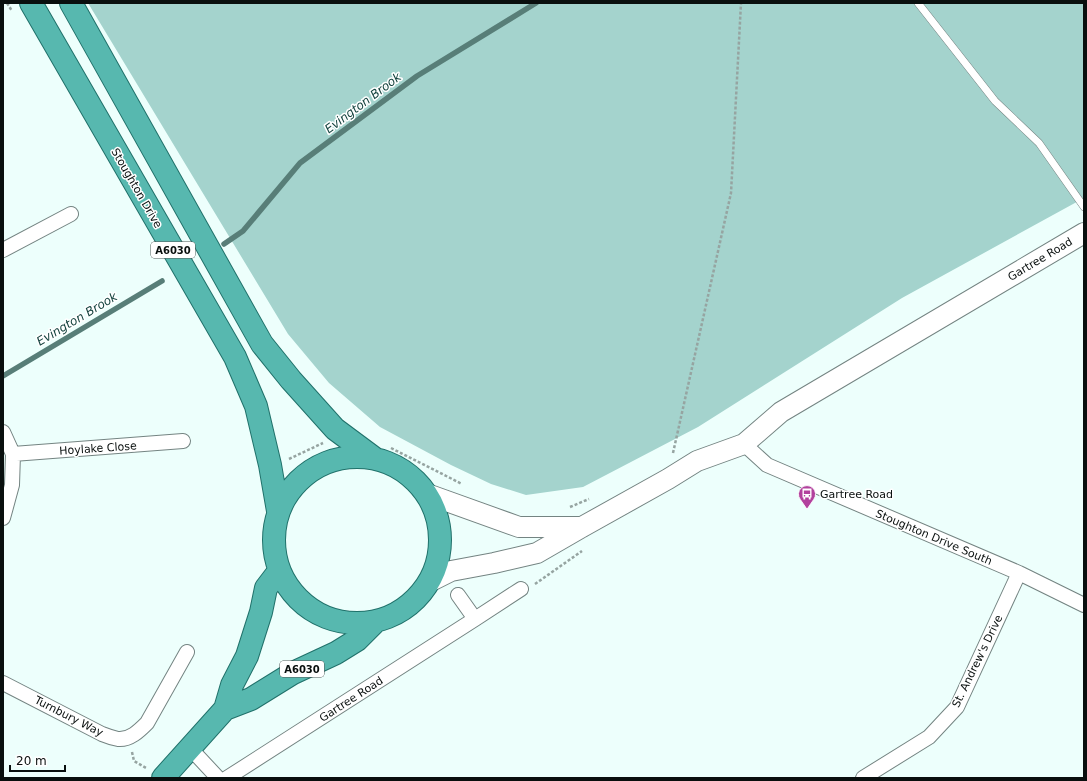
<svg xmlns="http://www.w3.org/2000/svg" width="1087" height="781" font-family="'DejaVu Sans',sans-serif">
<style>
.green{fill:#a4d3cd}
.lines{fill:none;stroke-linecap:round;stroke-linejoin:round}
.stream{stroke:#587e78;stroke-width:5.5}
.service-casing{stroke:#748482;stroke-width:8}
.minor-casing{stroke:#748482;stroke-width:16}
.secondary-casing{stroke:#748482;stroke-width:22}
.trunk-casing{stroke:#20716a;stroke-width:24}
.path{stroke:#96a4a1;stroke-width:2.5;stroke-dasharray:3 2;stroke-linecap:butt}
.service{stroke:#fff;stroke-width:7}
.minor{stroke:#fff;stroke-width:14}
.secondary{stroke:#fff;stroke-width:20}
.trunk{stroke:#57b8af;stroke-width:22}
.labels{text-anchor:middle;stroke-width:3;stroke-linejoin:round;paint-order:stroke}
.shield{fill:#fff;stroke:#535756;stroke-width:1}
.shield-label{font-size:10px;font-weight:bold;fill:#090f0e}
.street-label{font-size:11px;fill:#090f0e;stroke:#fff}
.poi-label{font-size:11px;fill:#090f0e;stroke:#fff;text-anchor:start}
.water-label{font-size:12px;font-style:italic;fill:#14433e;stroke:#fff}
</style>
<rect width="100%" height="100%" fill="#edfffc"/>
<!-- green -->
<path class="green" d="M88,3h996v195l-182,100 -204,129 -115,60 -57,8 -35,-11 -40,-19 -71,-38 -51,-44 -41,-49z"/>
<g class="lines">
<!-- stream -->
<path class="stream" d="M224,244l19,-13 57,-68 117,-87 119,-73
M3,376l159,-95"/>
<!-- service casing -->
<g class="service-casing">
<path id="service" d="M918,3l77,98 44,42 45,64"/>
</g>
<!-- minor casing -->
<g class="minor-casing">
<path id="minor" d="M3,250l68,-36
M3,432l10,22 -1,31 -9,33
M744,444l23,21 252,108 65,32
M13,454l170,-13
M458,595l17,24
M3,683l99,51c5,2 11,4 16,5 12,1 21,-8 29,-16l40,-71
M190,748l28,30
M227,778l248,-159 46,-30
M863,778l66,-41 28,-30 62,-134"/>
</g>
<!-- secondary casing -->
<g class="secondary-casing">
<path id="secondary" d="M427,494l92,33h63
M429,582l22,-11 43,-8 43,-10 45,-26 86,-48 29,-18 47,-17 37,-32 303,-179"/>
</g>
<!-- trunk casing -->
<g class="trunk-casing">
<path id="trunk" d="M31,3l204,354 21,49 14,59 8,46
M71,3l191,341 29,36 44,49 39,29
M274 540a83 83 0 1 1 166 0a83 83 0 1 1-166 0Z
M225,709l7,-24 15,-29 14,-44 5,-24 13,-17
M163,778l62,-69 26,-10 42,-26 43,-20 21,-13 18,-18"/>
</g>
<!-- path -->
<path class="path" d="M7,3l5,8
M391,448l71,36
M673,453l58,-260 10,-190
M289,459l34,-16
M570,507l19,-8
M535,584l47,-33
M132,752l2,9 12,7"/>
<!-- service -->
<use href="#service" class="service"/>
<!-- minor -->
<use href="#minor" class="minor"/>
<!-- secondary -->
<use href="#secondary" class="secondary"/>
<!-- trunk -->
<use href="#trunk" class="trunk"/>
</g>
<!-- icons -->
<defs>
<g id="bus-pin" transform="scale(0.9)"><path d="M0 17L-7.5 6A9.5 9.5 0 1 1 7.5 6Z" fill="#b2419d" stroke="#fff"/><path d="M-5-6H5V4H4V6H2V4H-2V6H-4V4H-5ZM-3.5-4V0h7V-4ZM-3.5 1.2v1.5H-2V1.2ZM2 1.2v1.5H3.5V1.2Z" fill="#fff"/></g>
</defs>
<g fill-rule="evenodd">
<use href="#bus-pin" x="807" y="494"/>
</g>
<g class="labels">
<!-- shield labels -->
<g class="shield">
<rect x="151" y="242" width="44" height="16" rx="3"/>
<rect x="280" y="661" width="44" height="16" rx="3"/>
</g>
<g class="shield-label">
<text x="173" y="254">A6030</text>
<text x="302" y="673">A6030</text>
</g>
<!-- street labels -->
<g class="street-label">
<text transform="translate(137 188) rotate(60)" y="4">Stoughton Drive</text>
<text transform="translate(1040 259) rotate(-31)" y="4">Gartree Road</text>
<text transform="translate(98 448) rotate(-4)" y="4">Hoylake Close</text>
<text transform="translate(934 537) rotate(23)" y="4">Stoughton Drive South</text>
<text transform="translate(977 661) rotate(-64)" y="4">St. Andrew's Drive</text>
<text transform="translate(351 699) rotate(-33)" y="4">Gartree Road</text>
<text transform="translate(69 716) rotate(27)" y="4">Turnbury Way</text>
</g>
<!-- poi labels -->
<g class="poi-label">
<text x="820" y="498">Gartree Road</text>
</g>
<!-- water labels -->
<g class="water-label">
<text transform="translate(363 103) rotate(-37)" y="4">Evington Brook</text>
<text transform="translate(77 319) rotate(-31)" y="4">Evington Brook</text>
</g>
</g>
<!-- border -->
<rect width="1087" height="781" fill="none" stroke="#090f0e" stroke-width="8"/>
<!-- scale -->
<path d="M10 765v6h55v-6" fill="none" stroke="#090f0e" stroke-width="2"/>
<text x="16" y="765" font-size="12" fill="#090f0e" stroke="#ffffff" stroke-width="3" paint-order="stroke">20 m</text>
</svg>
